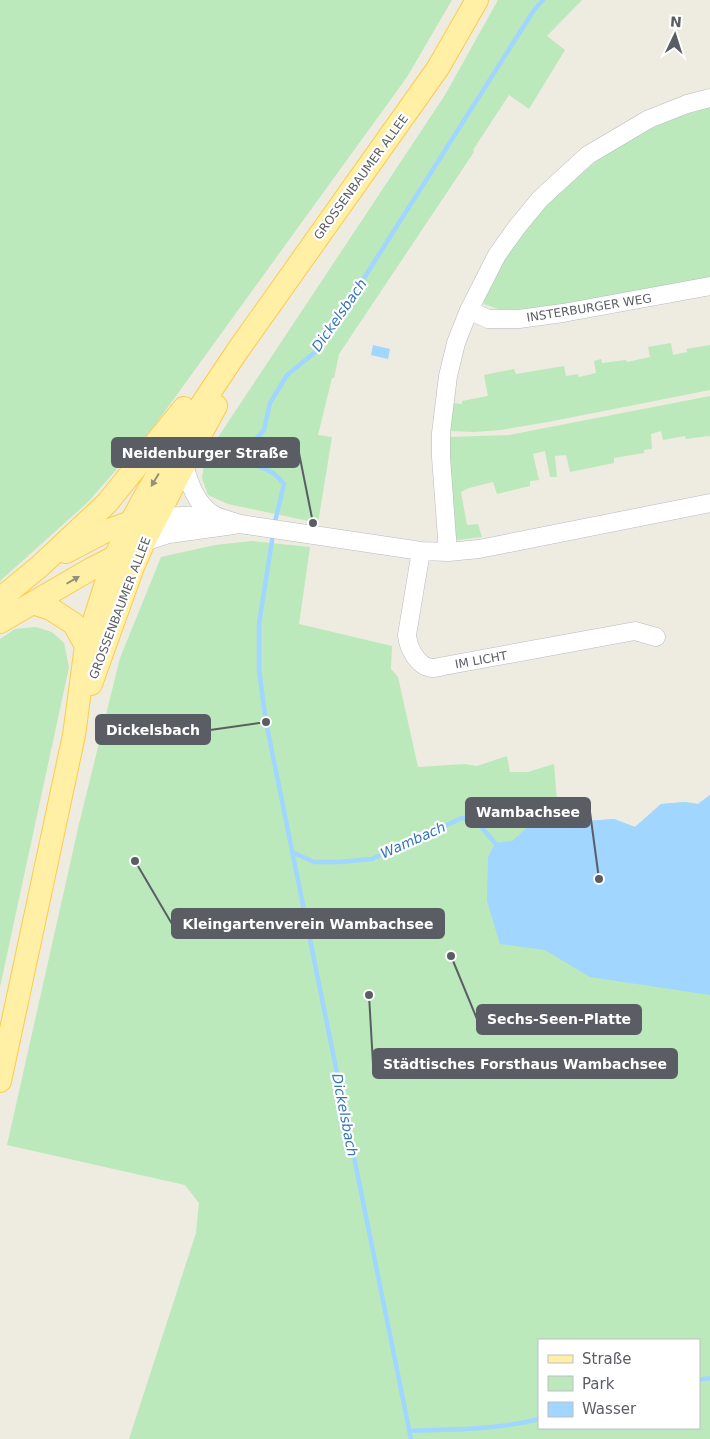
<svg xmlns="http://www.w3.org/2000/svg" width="710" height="1439" font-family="'DejaVu Sans',sans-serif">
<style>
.green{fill:#bbe9bb;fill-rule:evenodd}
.water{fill:#a0d6ff}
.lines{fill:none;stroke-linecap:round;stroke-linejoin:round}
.stream{stroke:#a0d6ff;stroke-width:4.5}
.minor-casing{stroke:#b7babf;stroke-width:19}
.major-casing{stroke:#fecb4a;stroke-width:24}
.minor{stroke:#fff;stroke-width:18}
.major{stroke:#fff0a5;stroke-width:22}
.oneway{fill:#94917b}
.labels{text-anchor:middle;stroke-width:4.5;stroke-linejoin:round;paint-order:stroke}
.street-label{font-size:12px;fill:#5a5e64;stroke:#fff}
.water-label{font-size:14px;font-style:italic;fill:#3476ba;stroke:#fff}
.leader{fill:none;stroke:#5a5e64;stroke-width:2}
.callout-dot{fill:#5a5e64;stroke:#fff;stroke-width:2}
.callout{fill:#5a5e64;stroke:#5a5e64;stroke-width:2}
.callout-label{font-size:14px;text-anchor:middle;font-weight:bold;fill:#fff}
</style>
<rect width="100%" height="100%" fill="#eeebe1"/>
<!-- green -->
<path class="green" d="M0,0h452l-45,77 -255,352 -65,74 -87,78z
M498,0h84l-35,36 18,14 -36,59 -20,-14 -36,55 1,2 -135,202 -5,24h-2l-14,57 14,2 -14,86 -90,-19 -20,-9 -6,-17 3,-21 240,-362z
M710,107v171l-104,20 -81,12 -27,-1 -14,-5c0,-2 -1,-5 -1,-7 2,-7 13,-24 17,-30 35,-65 103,-119 170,-147 13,-5 27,-9 40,-13z
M671,343l2,12 14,-3 -1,-3 24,-4v45l-162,32 -47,8 -27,2 -25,-1 3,-28 10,1v-3l26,-5 -4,-21 30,-6 2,5 48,-8 2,10 12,-2 1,3 17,-4 -2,-12 7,-2 1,4 24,-3 1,2 23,-5 -2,-10z
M710,396v41l-1,-1 -23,3 -1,-3 -22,4 -2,-9 -10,3 1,15 -8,1v3l-30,5v5l-44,9 -4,-17 -11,1 2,21h-7l-5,-26 -12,3 6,26 -9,1v5l-33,8 -4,-12 -24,6 -8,4 6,33 11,-1 4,13 -24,3 -4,-5 -7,-73 2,-25 60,-2z
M252,541l58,6 -11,77 93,22 -1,23 7,8 20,90 47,-3 12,2 30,-10 3,16h18l26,-8 4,50 15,8 41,-3 21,8 26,-23 24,-2 13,2 12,-9v644h-581l67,-206 3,-30 -14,-18 -178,-40 72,-321 41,-166 41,-101 54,-12zM539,1340h160v88h-160z
M36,627l16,5 12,11 5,24 -69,320v-348l15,-10z"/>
<!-- water -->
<path class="water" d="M373,345l17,4 -2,10 -17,-4z
M710,795v200l-120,-18 -45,-27 -45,-6 -13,-43 1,-44 7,-14 17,-2 21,-19 26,-8 14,8 41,-3 21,8 26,-23 24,-2 13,2z"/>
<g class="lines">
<!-- stream -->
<path class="stream" d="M274,526l10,-42c-6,-8 -16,-15 -26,-18 -10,-4 -15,-2 -23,-9v-7l5,-5 14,-4 10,-11 6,-27 17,-28 32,-26 215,-339 9,-10
M273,534l-14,90v46l7,52 145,717
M292,852l22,10h25l33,-3 90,-41 13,2 8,9 12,14
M699,1380l11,-2
M409,1431c44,-2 87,-1 130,-12"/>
<!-- minor casing -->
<g class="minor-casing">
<path id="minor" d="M469,310l19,9h31l44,-6 147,-27
M184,465c5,17 12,40 30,50 8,4 18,6 26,9l181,27 27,1 31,-3 231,-46
M146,519l10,-2 57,-2
M144,542l25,-8 65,-9
M421,551l-14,84c1,13 11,32 25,33 4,0 8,-1 12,-2l191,-35 21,6
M448,552l-7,-95v-24l7,-57 8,-33 13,-33 28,-55 20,-28 23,-28 48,-44 61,-36 38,-15 23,-6"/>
</g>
<!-- major casing -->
<g class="major-casing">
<path id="major" d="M66,552l40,-21 25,-9
M0,599l40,-33 67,-63 77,-95
M33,603l18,6 23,15 12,22
M0,622l91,-53 30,-15
M91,684l42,-117 11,-25 40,-77 32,-59
M0,1081l74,-346 12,-89 21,-66 8,-23 16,-35 17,-31 38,-63 52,-78 200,-282 39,-68"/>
</g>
<!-- minor -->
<use href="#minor" class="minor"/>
<!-- major -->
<use href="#major" class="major"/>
</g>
<!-- one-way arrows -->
<defs><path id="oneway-solid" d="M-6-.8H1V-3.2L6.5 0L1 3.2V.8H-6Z" transform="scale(1.25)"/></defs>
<g class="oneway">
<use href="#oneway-solid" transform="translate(155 480) rotate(121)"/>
<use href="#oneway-solid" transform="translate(73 580) rotate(-30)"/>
</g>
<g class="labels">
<!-- street labels -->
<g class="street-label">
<text transform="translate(361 177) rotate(-54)" y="4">GROSSENBAUMER ALLEE</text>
<text transform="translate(589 308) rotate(-9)" y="4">INSTERBURGER WEG</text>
<text transform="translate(120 608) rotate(-69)" y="4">GROSSENBAUMER ALLEE</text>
<text transform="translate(481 660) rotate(-10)" y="4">IM LICHT</text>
</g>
<!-- water labels -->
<g class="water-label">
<text transform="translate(339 315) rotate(-55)" y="5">Dickelsbach</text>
<text transform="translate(413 840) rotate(-24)" y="5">Wambach</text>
<text transform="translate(345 1115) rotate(79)" y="5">Dickelsbach</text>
</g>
</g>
<!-- callouts -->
<path class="leader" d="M313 523L299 453M266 722L210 730M599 879L590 812M135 861L172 924M451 956L477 1019M369 995L373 1064"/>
<g class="callout-dot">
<circle cx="313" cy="523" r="5"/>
<circle cx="266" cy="722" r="5"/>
<circle cx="599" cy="879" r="5"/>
<circle cx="135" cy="861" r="5"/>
<circle cx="451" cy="956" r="5"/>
<circle cx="369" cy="995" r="5"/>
</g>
<g class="callout">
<rect x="112" y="438" width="187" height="29" rx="5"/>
<rect x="96" y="715" width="114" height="29" rx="5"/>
<rect x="466" y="798" width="124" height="29" rx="5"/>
<rect x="172" y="909" width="272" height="29" rx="5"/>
<rect x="477" y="1005" width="164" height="29" rx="5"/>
<rect x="373" y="1049" width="304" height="29" rx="5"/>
</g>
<g class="callout-label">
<text x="205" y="458">Neidenburger Straße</text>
<text x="153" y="735">Dickelsbach</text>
<text x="528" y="817">Wambachsee</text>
<text x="308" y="929">Kleingartenverein Wambachsee</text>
<text x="559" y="1024">Sechs-Seen-Platte</text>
<text x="525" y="1069">Städtisches Forsthaus Wambachsee</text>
</g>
<!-- legend -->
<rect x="538" y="1339" width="162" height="90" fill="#ffffff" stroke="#bdbfc1"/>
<rect x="548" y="1355" width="25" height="8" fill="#fff0a5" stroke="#bdbfc1"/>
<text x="582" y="1364" font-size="15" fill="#5a5e64">Straße</text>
<rect x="548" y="1376" width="25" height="15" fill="#bbe9bb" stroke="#bdbfc1"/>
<text x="582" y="1389" font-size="15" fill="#5a5e64">Park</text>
<rect x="548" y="1402" width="25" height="15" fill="#a0d6ff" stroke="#bdbfc1"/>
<text x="582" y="1414" font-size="15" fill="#5a5e64">Wasser</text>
<!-- north arrow -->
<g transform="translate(675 35) rotate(4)" stroke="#ffffff" stroke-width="4" paint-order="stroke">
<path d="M0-4L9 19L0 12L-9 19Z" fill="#5a5e64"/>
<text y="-8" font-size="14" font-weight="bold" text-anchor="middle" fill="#5a5e64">N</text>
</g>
</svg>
